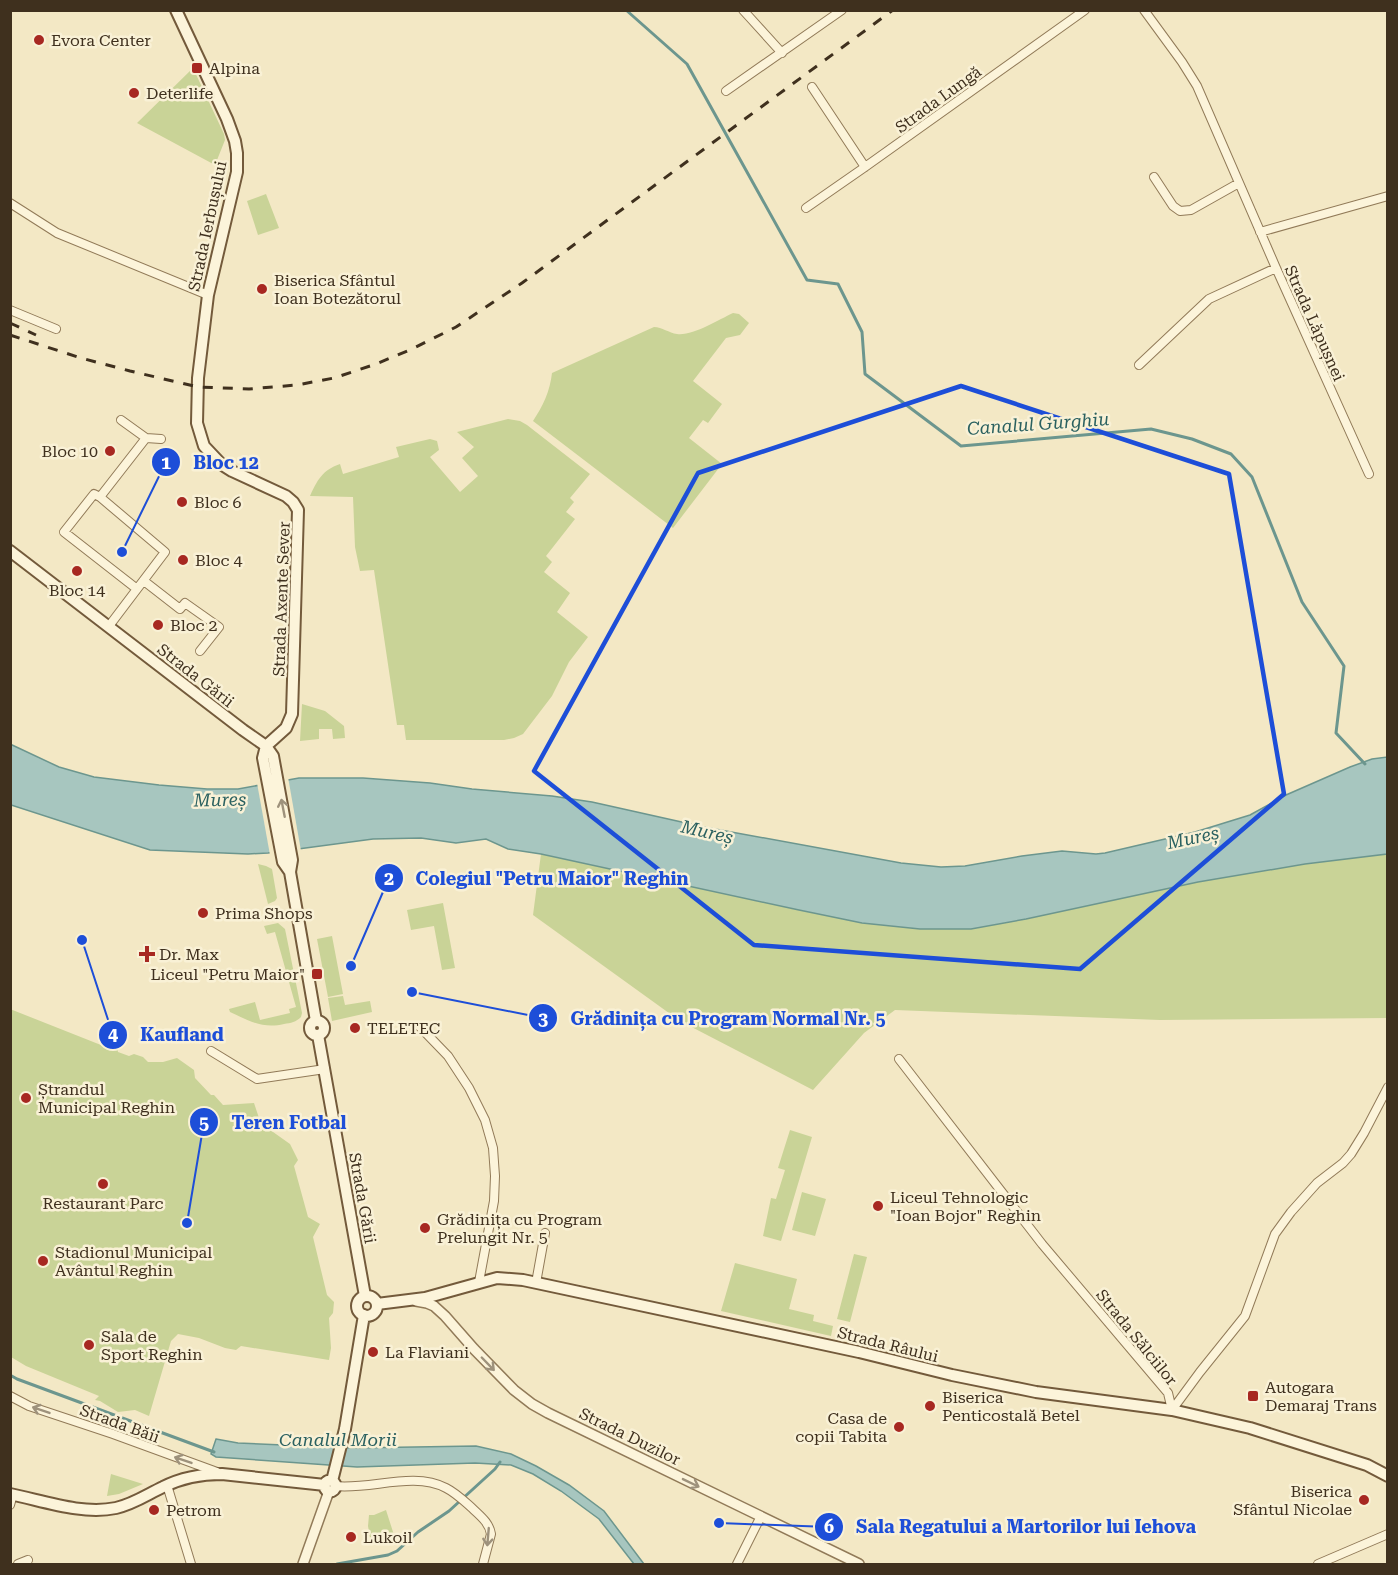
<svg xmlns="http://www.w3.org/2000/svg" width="1398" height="1575" font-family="'Roboto Serif',serif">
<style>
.green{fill:#c9d397}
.water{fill:#a7c6bf;stroke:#6c968e;stroke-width:1.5}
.pier{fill:#f3e8c5}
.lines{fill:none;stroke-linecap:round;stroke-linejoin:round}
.stream{stroke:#6c968e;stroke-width:3}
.minor-casing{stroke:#917a58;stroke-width:10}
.tertiary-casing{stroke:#917a58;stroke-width:12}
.secondary-casing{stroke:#735a3b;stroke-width:14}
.minor{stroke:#fcf4da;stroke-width:8}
.tertiary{stroke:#fcf4da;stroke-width:9}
.secondary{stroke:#fcf4da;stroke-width:10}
.rail{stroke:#3f301e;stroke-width:3;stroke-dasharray:10 10;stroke-linecap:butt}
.oneway{stroke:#9e927c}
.marked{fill:none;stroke:#1d4ed8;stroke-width:4.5;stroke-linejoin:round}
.poi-dot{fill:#a72821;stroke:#f9f1d6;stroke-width:2}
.labels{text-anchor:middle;stroke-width:5;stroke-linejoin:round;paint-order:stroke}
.poi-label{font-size:16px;fill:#3f301e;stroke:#f9f1d6;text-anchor:start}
.street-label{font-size:16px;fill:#3f301e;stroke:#f9f1d6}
.water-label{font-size:18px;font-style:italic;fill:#2b6160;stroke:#f9f1d6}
.leader{fill:none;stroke:#1d4ed8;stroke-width:2}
.callout-dot{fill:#1d4ed8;stroke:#f9f1d6;stroke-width:2}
.mark-label{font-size:18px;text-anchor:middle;font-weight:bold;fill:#fff}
.callout-label{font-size:18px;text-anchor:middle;font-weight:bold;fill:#1d4ed8;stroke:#f9f1d6;stroke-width:5;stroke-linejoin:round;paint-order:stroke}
</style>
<rect width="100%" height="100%" fill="#f3e8c5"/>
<!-- green -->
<path class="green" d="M193,68l31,66 1,6 -10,25 -78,-42z
M266,194l13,34 -21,7 -11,-34z
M733,313l6,1 10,9 -9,12 -14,3 -33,43 29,23 -14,19 -5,-3 -14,18 33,26 -49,64 -140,-107c10,-15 17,-30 19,-48l102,-46c8,0 15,6 23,7 16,2 41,-14 56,-21z
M508,419l12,2 7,4 63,49 -20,24 4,4 -8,10 9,7 -29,37 6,6 -8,10 26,21 -13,19 31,25 -19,25 -17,34 -29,38 -9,4 -10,2h-98l-2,-15h-7l-23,-155 -14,1 -5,-24 -2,-50 -43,-1c7,-15 12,-26 30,-32l3,10 56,-17 -3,-10 34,-8 7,2 2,9 -9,7 30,35 18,-16 -16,-18 12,-11 -17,-15z
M302,704l23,7 19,15 1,12 -12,1 -1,-10h-13v10l-19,2z
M541,854l258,56 63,13 59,6h50l55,-10 172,-37 107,-18 82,-10v164l-227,2 -265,-10 -31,23 -51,57 -133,-69 -147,-106z
M258,864l8,2 6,3 5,29 -2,3 -7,3z
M443,903l12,65 -13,2 -8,-44 -23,4 -4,-20z
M278,923l7,6 17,84 -1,4c-5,5 -10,6 -17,7 -21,5 -35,-3 -54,-12l-1,-3 26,-7 5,18 30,-7 -1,-4 7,-2 -21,-75 -8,2 -3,-8z
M332,936l11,58 -15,3 -11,-58z
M343,996l2,9 25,-4 2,11 -40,9 -4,-23z
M10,1009l96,38 3,-3 8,3 1,5 11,4 5,-2 9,3 5,5h15l14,-4 17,12 1,8 16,17h3l9,10 31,-2 5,15 7,9 24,17 8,16 -4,6 14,51 12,7 -7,13 14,58 7,7 -1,11 -4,5 2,30 -2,12 -88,-14 -5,4 -11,-2 -26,-10 -21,-4 -7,7 -22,75 -14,-6 -17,2 -18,-11 -5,-1 4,-4 -73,-30 -15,-9z
M790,1130l22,7 -31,104 -18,-5 8,-38 5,1 9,-29 -7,-2z
M802,1192l24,7 -11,37 -23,-6z
M854,1254l13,3 -17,65 -13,-3z
M735,1263l62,16 -8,30 25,6 -1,6 20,5 -2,10 -110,-25z
M111,1474l32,10 -24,10 -12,2z
M386,1510l8,25 -23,8 -3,-17 1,-11h5z"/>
<!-- water -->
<path class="water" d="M10,744l49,23 35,10 65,8 48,4h31l61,-11h64l67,5 42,6 80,7 40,6 112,25 197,36 40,4 24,-1 57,-10 40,-5 34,3 9,-1 90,-21 55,-17 36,-20 64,-28 22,-8 15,-2v97l-82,10 -107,18 -172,37 -55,10h-51l-58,-6 -63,-13 -258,-56 -33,-5 -22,-10 -30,4 -35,-5 -48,1 -105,14 -20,1 -98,-4 -139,-45z
M216,1439l22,4 115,5 123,-2 35,8 25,12 33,19 35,26 40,53h-10l-35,-45 -38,-28 -28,-17 -22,-9 -36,-2 -118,4 -141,-10 -5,-3z"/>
<!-- pier -->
<path class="pier" d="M288,777l13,74 -31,4 -13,-72z"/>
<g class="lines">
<!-- stream -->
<path class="stream" d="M626,10l61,54 120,216 31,4 24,48 3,42 96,72 190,-17 41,10 39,15 21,23 50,125 42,64 -8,67 29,31
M10,1375l7,4 197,73
M337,1564l51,-9 9,-4 21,-19 31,-21 46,-42 5,-7"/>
<!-- minor casing -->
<g class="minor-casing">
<path id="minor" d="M743,10l39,43
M1144,10l38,52 15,24 79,182 93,206
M812,87l53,80
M726,91l116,-81
M1154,177l19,29 7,5 11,-1 48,-27
M10,203l47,30 151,62
M806,208l59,-41 220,-157
M1260,232l128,-36
M10,310l46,19
M1139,365l70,-66 67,-31
M146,438l15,1
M100,497l-6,-3 -30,38 73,57
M144,581l36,28 5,-6 34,24 -19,24
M109,626l56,-74 -65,-55 46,-59 -25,-18
M419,1026l29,30 21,32 16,32 8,28 2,28 -1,25 -15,81
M211,1051l46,28 68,-10
M899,1059l143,185 126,149 4,17
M536,1283l9,-50
M10,1396l19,10 84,28 104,38
M1172,1410l28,-38 45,-56 30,-82 16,-22 26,-29 26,-20 8,-9 13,-21 24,-46
M167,1485l24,79
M335,1486c36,4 78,-15 111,2 10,5 18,13 26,20 8,8 17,14 19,26l-8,30
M10,1505l3,-11
M18,1564l10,-4
M737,1564l24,-48
M1318,1564l70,-30"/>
</g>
<!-- tertiary casing -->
<g class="tertiary-casing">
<path id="tertiary" d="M416,1301l11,2 7,3 11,10 29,33 40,41 18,14 16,9 311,151
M303,1564l26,-73"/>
</g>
<!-- secondary casing -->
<g class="secondary-casing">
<path id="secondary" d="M176,10l51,109 8,22 2,12v19l-29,123 -10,83 -1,45 7,23 17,18 11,7 54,25 7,6 5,8 -6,204 -6,14 -20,18
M10,551l233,179 23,16 7,10 19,104 -2,12
M266,746l-3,12 20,104 7,10 26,149
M310 1028a7 7 0 1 1 14 0a7 7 0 1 1-14 0Z
M318,1035l47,261
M357 1306a10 10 0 1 1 20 0a10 10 0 1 1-20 0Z
M377,1304l48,-6 72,-20 26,2 336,72 93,23 84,17 136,18 78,18 117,37 21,11
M324.5 1486a5.5 5.5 0 1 1 11 0a5.5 5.5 0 1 1-11 0Z
M332,1481l13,-52 19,-114
M10,1494c34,7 72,21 106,14 18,-4 32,-14 47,-21 18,-9 39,-13 59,-13l103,11"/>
</g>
<!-- minor -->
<use href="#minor" class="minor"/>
<!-- tertiary -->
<use href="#tertiary" class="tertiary"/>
<!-- secondary -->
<use href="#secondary" class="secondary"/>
<!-- rail -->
<path class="rail" d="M10,323l26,12
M10,335l71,23 49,13 68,16 51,2 48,-4 37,-7 42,-14 36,-15 44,-22 66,-44 371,-273"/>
</g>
<!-- one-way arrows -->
<defs><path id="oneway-shaft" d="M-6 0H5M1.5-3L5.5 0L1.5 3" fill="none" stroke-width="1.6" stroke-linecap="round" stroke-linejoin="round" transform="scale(1.5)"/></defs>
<g class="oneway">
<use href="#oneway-shaft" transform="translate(283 808) rotate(-101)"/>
<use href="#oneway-shaft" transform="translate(488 1364) rotate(46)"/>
<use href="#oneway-shaft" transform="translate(41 1410) rotate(-161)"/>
<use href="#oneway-shaft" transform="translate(183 1460) rotate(-161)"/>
<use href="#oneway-shaft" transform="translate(691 1483) rotate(26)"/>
<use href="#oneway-shaft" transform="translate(488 1537) rotate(95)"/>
</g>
<!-- marked area -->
<path class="marked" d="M961,386l268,88 55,320 -204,175 -326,-24 -220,-174 164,-298z"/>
<!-- markers -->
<g class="poi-dot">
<circle cx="39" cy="40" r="6"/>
<rect x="191" y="62" width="12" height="12" rx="3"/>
<circle cx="134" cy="93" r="6"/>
<circle cx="262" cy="289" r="6"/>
<circle cx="110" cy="451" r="6"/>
<circle cx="182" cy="502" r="6"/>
<circle cx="183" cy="560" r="6"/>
<circle cx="77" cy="571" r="6"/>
<circle cx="158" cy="625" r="6"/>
<circle cx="203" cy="913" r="6"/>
<path d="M144 945h6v6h6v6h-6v6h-6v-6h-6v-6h6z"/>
<rect x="311" y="968" width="12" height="12" rx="3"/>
<circle cx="355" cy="1028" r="6"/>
<circle cx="26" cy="1098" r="6"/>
<circle cx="103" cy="1184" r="6"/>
<circle cx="878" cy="1206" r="6"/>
<circle cx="425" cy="1228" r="6"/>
<circle cx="43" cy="1261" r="6"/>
<circle cx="89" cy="1345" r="6"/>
<circle cx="373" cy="1352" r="6"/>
<rect x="1247" y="1390" width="12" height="12" rx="3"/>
<circle cx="930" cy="1406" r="6"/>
<circle cx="899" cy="1427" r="6"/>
<circle cx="1364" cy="1500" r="6"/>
<circle cx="154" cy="1510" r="6"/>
<circle cx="351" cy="1537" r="6"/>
</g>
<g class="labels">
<!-- poi labels -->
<g class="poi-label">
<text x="51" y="46">Evora Center</text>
<text x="209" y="74">Alpina</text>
<text x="146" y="99">Deterlife</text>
<text x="274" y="286">Biserica Sfântul<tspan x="274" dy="18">Ioan Botezătorul</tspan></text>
<text x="98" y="457" text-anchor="end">Bloc 10</text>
<text x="194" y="508">Bloc 6</text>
<text x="195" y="566">Bloc 4</text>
<text x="77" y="596" text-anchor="middle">Bloc 14</text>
<text x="170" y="631">Bloc 2</text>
<text x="215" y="919">Prima Shops</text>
<text x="159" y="960">Dr. Max</text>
<text x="305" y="980" text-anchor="end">Liceul "Petru Maior"</text>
<text x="367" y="1034">TELETEC</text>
<text x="38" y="1095">Ștrandul<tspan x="38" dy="18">Municipal Reghin</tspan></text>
<text x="890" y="1203">Liceul Tehnologic<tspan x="890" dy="18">"Ioan Bojor" Reghin</tspan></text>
<text x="103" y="1209" text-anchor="middle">Restaurant Parc</text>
<text x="437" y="1225">Grădinița cu Program<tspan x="437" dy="18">Prelungit Nr. 5</tspan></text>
<text x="55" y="1258">Stadionul Municipal<tspan x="55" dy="18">Avântul Reghin</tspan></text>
<text x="101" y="1342">Sala de<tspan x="101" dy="18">Sport Reghin</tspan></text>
<text x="385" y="1358">La Flaviani</text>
<text x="1265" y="1393">Autogara<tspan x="1265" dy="18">Demaraj Trans</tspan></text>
<text x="942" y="1403">Biserica<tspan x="942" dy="18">Penticostală Betel</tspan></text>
<text x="887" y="1424" text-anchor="end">Casa de<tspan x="887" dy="18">copii Tabita</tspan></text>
<text x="1352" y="1497" text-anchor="end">Biserica<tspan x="1352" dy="18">Sfântul Nicolae</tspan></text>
<text x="166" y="1516">Petrom</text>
<text x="363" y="1543">Lukoil</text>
</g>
<!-- street labels -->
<g class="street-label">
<text transform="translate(938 99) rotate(-36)" y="6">Strada Lungă</text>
<text transform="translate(207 226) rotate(-78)" y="6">Strada Ierbușului</text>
<text transform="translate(1315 323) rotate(66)" y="6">Strada Lăpușnei</text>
<text transform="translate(281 599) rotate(-88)" y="6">Strada Axente Sever</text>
<text transform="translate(196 675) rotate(38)" y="6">Strada Gării</text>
<text transform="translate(363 1198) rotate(80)" y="6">Strada Gării</text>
<text transform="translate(1137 1337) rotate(51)" y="6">Strada Sălciilor</text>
<text transform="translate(888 1344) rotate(14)" y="6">Strada Râului</text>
<text transform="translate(120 1423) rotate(20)" y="6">Strada Băii</text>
<text transform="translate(630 1436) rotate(26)" y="6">Strada Duzilor</text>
</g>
<!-- water labels -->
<g class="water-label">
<text transform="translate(1038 424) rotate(-4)" y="6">Canalul Gurghiu</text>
<text transform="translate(220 800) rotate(-1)" y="6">Mureș</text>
<text transform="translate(707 832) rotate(13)" y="6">Mureș</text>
<text transform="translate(1193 838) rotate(-12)" y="6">Mureș</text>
<text x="338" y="1446">Canalul Morii</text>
</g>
</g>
<!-- callouts -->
<path class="leader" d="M122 552L166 462M351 966L389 878M412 992L543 1018M82 940L113 1035M187 1223L204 1122M719 1523L829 1527"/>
<g class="callout-dot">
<circle cx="122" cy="552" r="6"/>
<circle cx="351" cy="966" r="6"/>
<circle cx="412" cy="992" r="6"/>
<circle cx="82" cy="940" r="6"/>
<circle cx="187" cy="1223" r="6"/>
<circle cx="719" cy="1523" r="6"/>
<circle cx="166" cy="462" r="15"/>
<circle cx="389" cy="878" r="15"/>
<circle cx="543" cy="1018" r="15"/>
<circle cx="113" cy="1035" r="15"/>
<circle cx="204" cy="1122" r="15"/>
<circle cx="829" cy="1527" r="15"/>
</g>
<g class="mark-label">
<text x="166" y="469">1</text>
<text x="389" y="885">2</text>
<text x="543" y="1025">3</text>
<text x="113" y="1041">4</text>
<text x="204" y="1129">5</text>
<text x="829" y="1533">6</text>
</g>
<g class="callout-label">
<text x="226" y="469">Bloc 12</text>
<text x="552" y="885">Colegiul "Petru Maior" Reghin</text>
<text x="728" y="1025">Grădinița cu Program Normal Nr. 5</text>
<text x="182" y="1041">Kaufland</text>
<text x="289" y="1129">Teren Fotbal</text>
<text x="1026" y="1533">Sala Regatului a Martorilor lui Iehova</text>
</g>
<!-- border -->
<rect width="1398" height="1575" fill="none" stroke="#3f301e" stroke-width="24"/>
</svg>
